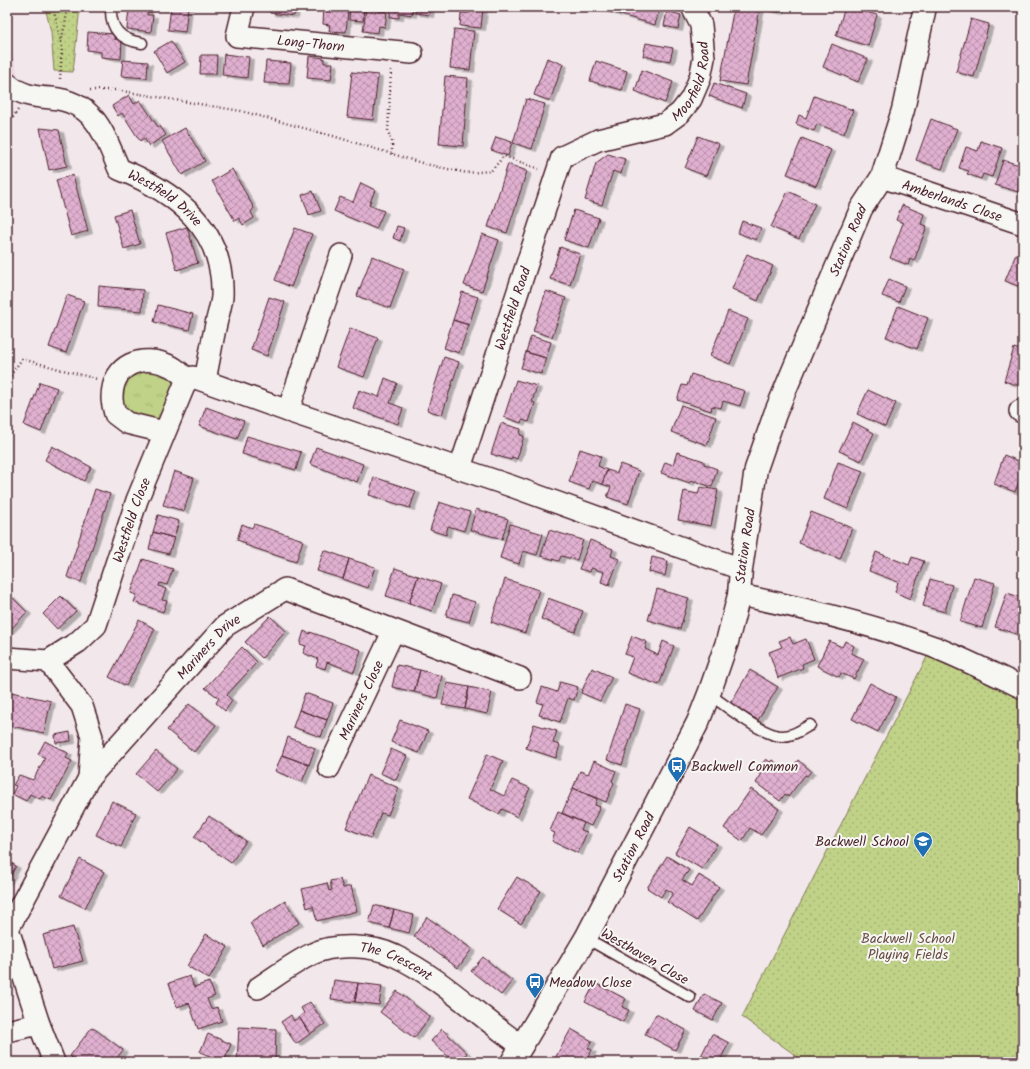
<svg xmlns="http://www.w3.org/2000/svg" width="1030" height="1069" font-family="Kalam,sans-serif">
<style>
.built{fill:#edd7e3}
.grass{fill:url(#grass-tufts);stroke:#847859}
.park{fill:url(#park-dots);stroke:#847859}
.building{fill:url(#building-cross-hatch);stroke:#4a1f2b;filter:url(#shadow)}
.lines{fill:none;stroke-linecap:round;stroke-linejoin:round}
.lane-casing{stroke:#4a1f2b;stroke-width:13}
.street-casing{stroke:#4a1f2b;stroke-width:24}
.secondary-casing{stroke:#4a1f2b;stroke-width:25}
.path{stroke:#4a1f2b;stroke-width:2.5;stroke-dasharray:1 3;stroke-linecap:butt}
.lane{stroke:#f6f6f2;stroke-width:10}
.street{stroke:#f6f6f2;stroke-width:21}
.secondary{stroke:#f6f6f2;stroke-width:22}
.labels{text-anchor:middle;stroke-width:4;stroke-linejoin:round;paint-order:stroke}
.street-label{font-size:14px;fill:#4a1f2b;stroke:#f6f6f2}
.poi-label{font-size:14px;fill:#4a1f2b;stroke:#f6f6f2;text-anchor:start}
.park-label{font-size:14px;fill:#674c42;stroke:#f6f6f2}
</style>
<defs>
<pattern id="grass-tufts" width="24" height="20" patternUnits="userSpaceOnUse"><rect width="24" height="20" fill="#bfd287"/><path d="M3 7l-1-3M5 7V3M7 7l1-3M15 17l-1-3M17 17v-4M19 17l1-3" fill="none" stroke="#a6b475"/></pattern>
<pattern id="park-dots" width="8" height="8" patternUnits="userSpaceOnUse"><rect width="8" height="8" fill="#bfd287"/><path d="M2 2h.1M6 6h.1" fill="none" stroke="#a6b475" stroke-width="1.8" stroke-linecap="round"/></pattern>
<pattern id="building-cross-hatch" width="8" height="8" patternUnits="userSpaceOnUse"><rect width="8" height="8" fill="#e0b0d0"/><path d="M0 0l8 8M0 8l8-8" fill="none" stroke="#b88fa9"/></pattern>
<filter id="shadow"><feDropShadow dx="4.5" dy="2.5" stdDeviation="0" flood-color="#0004"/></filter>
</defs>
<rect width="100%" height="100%" fill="#f2e8eb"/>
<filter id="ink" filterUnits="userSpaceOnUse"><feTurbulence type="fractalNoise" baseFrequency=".025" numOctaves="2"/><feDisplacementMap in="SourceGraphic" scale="8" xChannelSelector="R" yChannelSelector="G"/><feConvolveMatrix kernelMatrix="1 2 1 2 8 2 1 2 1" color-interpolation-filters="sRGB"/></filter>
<g filter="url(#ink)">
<!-- built -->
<path class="built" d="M7,35l15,54 -15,2z"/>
<!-- grass -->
<path class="grass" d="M134,361l53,18 -23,53 -37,-9 -12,-40z"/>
<!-- park -->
<path class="park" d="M45,7h35l-7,65 -19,-1 -3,-39z
M928,655l70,30 25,13v364h-218l-63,-45z"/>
<!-- building -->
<path class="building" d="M129,7h19l-1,8h6l-2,17 -24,-3z
M171,7h17l-3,25 -17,-2z
M271,7h24l-1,9 -24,-3z
M324,7l24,3 -2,22 -17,-1 1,-6 -7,-1z
M350,7h14l-1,14 -14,-1z
M391,7h22l-1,8 -13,-2v5l-9,-1z
M415,7h23h-8l-1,8 -14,-2z
M469,7h19v2l-5,-1 -2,20 -21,-2 1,-13h8z
M594,7h66l-5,18z
M734,7h26l-14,78 -26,-4z
M765,7h15l-1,5 -14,-3z
M845,7h6l26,8 -9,31 -32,-10z
M366,9l21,3 -2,15 -6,-1 -1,7 -15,-2z
M667,11l14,4 -3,14 -14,-3z
M971,19l18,5 -15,53 -18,-5z
M454,29l20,2 -4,39 -20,-2z
M88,32l27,2 -1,5 8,1 -1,19 -20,-2v-5l-14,-2z
M171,41l14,21 -18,11 -13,-22z
M646,43l27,5 -3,13 -27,-5z
M832,44l36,15 -10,23 -35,-15z
M224,54l25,3 -2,21 -25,-3z
M201,55h16l-1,19h-16z
M309,56l15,2v5h9l-2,17 -24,-2z
M547,58l16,6 -13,37 -16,-6z
M123,60l25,2 -1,16 -26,-2z
M266,61l25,2 -2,21 -25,-1z
M596,61l31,10 -5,19 -32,-9z
M642,70l31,12 -8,21 -30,-12z
M352,72l26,3 -5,45 -26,-3z
M445,76l23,2 -5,68 -24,-2z
M714,83l32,11 -4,14 -33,-12z
M129,95l5,9 6,-4 18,27 2,-1 6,9 -17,11 -5,-8 -4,3 -18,-28 -4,3 -6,-10z
M814,96l39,14 -9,24 -27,-10 -3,7 -18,-7 3,-9 7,3z
M526,99l19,5 -13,45 -19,-6z
M931,119l26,10 -15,40 -26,-9z
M40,128l19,2 8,36 -18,4z
M185,128l20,33 -23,14 -20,-34z
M698,136l21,8 -13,32 -21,-8z
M496,137l16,5 -4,14 -17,-6z
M802,138l29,12 -15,36 -29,-12z
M981,141l21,7 -10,29 -9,-3 -2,5 -14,-5 2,-3 -10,-3 7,-21 12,4z
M608,154l17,5 -4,15 -8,-3 -11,34 -17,-5 11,-37z
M1003,160l20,6v12l-5,14 -23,-7z
M508,164l19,7 -20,62 -19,-6z
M232,169l22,39 -3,4 3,6 -11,7 -4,-7 -4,3 -23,-40z
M73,175l15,56 -17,5 -15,-56z
M361,183l14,7 -6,15 15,6 -8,18 -42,-18 6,-14 13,5z
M313,191l8,20 -12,4 -7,-20z
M788,191l27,13 -16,35 -28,-12z
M902,205l22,9 -3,10 6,2 -13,35 -4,-2 -2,6 -18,-7 13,-35 -7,-3z
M130,210l10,34 -16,5 -10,-34z
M574,210l25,8 -10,30 -25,-8z
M742,221l19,7 -5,12 -18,-7z
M397,226l7,2 -4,13 -7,-3z
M187,227l11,36 -21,7 -11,-37z
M295,228l17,6 -21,53 -16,-7z
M482,234l17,6 -17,51 -18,-6z
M560,247l20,7 -10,31 -20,-6z
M747,254l26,12 -15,35 -26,-12z
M1016,254l7,3v31l-18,-7z
M372,256l32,13 -14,39 -33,-12z
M889,279l16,7 -6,16 -17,-6z
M99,286l44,4 -1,21 -44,-4z
M546,291l20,7 -14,39 -19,-6z
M462,292l16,5 -9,28 -16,-5z
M67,295l17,6 -18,52 -17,-6z
M269,297l16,5 -18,54 -16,-6z
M158,305l35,9 -4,16 -35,-8z
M898,306l30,12 -11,31 -31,-12z
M728,311l20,8 -18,45 -20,-8z
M453,320l16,5 -10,28 -15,-5z
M350,328l28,10 -14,39 -28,-10z
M531,336l20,6 -5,16 -20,-6z
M1014,348l9,3v36l-19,-6z
M526,352l20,6 -5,16 -20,-6z
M444,357l15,5 -17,53 -15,-5z
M691,374l54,17 -5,15 -17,-5 -2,7 -9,-2 -1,5 -34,-11 5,-15 5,1z
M385,378l12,5 -7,20 13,5 -5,16 -45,-16 6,-18 20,7z
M516,380l21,6 -5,16 3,1 -6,19 -7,-2 -1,3 -17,-6z
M40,382l17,6 -16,44 -17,-7z
M868,390l28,13 -11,24 -28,-13z
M681,405l35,12 -9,28 -36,-13z
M206,407l38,14 -7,18 -38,-13z
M853,422l21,11 -13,28 -22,-10z
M501,423l20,6 -1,6 4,1 -7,23 -5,-2 -1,3 -20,-6z
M247,436l54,16 -5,18 -54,-16z
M52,446l39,21 -7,14 -39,-21z
M316,447l47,17 -6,18 -47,-18z
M580,449l21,7 -3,10 9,4 -5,14 -10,-3 -3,8 -20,-7z
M677,452l27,9v3l13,5 -5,18 -21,-7 -1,3 -29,-10 4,-11 8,3z
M1004,455l19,8v8l-8,21 -21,-8z
M838,462l25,9 -15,38 -24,-10z
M620,464l19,7 -11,33 -21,-7 4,-10 -9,-3 5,-14 10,3z
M174,471l20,7 -10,33 -21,-6z
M374,477l42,14 -6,17 -41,-13z
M700,487l18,3 -7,36 -33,-6 6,-29 14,3z
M95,489l15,5 -29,88 -14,-5z
M439,502l31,10 -6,19 -16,-5 -2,9 -16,-5z
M476,509l32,10 -6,20 -32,-9z
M811,512l41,16 -12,31 -41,-16z
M158,515l21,6 -5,17 -21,-6z
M242,524l10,4 2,-4 49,16 -7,22 -51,-17 1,-2 -9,-3z
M510,524l33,10 -6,21 -14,-4 -4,13 -19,-6z
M549,530l34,10 -6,20 -16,-4 -2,5 -18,-5z
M153,532l21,6 -5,16 -20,-5z
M590,540l23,9 -2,7 8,3 -10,26 -8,-3 3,-10 -13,-4 -1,4 -11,-3z
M324,550l25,9 -6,20 -26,-8z
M876,552l33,13 3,-8 12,4 -14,38 -15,-7 3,-10 -29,-11z
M652,557l16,4 -3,15 -16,-4z
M143,559l30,10 -6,16 -7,-2 -1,3 7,3 -4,11 5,1 -4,11 -29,-10 3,-7 -6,-2z
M349,559l26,8 -7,21 -25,-9z
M395,568l23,8 -9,27 -23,-7z
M418,576l23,8 -9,27 -23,-8z
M974,577l21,6 -13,45 -22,-6z
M505,579l34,11 -14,43 -34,-11z
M930,579l22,6 -7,27 -22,-6z
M657,589l32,9 -9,31 -32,-9z
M1007,593l16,5v24l-4,13 -24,-8z
M10,595l17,17 -18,19 -2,-1v-32z
M452,595l23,7 -6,20 -23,-6z
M61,596l15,15 -19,18 -14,-15z
M548,598l35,13 -8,21 -34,-13z
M270,616l16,15 -24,27 -17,-16z
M139,620l16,9 -29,57 -17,-9z
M304,631l6,3v-2l51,18 -7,22 -27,-10 -2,7 -9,-3 2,-7 -15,-6 3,-7 -6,-2z
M632,636l15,6 -2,7 13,6 5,-14 11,5 -15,39 -32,-12 6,-16 -8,-3z
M790,637l3,7 13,-5 8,20 -12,5 1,4 -25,10 -9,-26 13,-5 -3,-6z
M829,641l13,6 3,-6 9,5 -3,7 13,6 -10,20 -13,-6 -2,4 -22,-11z
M242,647l15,15 -30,33 5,6 -7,10 -9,-8 3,-5 -14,-10z
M397,665l23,5 -6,22 -22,-5z
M592,668l20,9 -12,24 -19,-8z
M420,670l22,6 -5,22 -23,-6z
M750,670l28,17 -20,33 -28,-16z
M560,682l18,5 -4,13 -6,-2 -8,24 -21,-7 4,-11 -6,-2 5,-15 15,5z
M447,683l22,4 -4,22 -23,-4z
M870,683l26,14 -18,35 -26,-13z
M469,687l23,5 -5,22 -22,-5z
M7,691l44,10 -7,32 -37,-8z
M305,693l28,10 -6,17 -28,-10z
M189,704l27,21 -22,27 -27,-22z
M625,704l15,5 -18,56 -15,-5z
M299,710l28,10 -6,17 -28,-10z
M400,720l28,11 -9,22 -28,-11z
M534,724l23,7 -4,12 7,2 -4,13 -30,-10z
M70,732l1,9 -15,2 -1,-8z
M288,737l27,11 -6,17 -27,-10z
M45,741l23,12 -2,5 6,3 -21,39 -9,-4 -2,3 -10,-5 -4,7 -14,-7 4,-8 -3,-1 6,-10 14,5 12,-22 -7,-4z
M391,749l16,7 -11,24 -16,-7z
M156,751l21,18 -20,23 -21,-18z
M487,754l16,7 -13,28 14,7 8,-16 18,8 -13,29 -15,-8 -3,5 -32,-15z
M282,755l27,10 -7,17 -27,-11z
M766,759l4,3 2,-2 17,12 9,-12 13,11 -4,5 -2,-1 -17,22 -3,-3 -5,7 -24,-18 5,-8 -5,-4z
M594,761l22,10 -4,10 2,2 -8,19 -33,-14 7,-17 8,3z
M368,775l31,13 -11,27 -7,-2 -10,25 -25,-10z
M573,788l24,11 -2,6 5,2 -9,19 -29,-13z
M751,789l28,20 -18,26 -11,-7 -8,13 -18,-13z
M112,801l24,12 -15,34 -25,-12z
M558,812l26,11 -3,7 6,2 -9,21 -26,-12 3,-8 -5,-2z
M209,816l37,25 -15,22 -37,-26z
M690,827l27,17 -15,25 -27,-16z
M667,856l22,14 -7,10 10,6 7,-11 20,12 -22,34 -30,-19 6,-9 -7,-4 -5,8 -14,-9z
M80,859l24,13 -19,36 -24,-12z
M7,861l9,5 -9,16z
M517,877l24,14 -20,33 -24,-15z
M340,879l3,9 8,-2 6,25 -40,10 -4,-15 -6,2 -5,-19 25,-6 2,8 3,-1 -2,-9z
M285,901l14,22 -36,22 -13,-22z
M374,905l20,5 -5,18 -20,-5z
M394,910l20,5 -5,18 -20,-5z
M427,917l45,32 -14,19 -44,-32z
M73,927l10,34 -31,8 -9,-34z
M206,934l22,13 -19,32 -22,-13z
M483,957l29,24 -11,14 -30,-24z
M190,976l4,11 15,-5 6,14 -8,3 4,10 6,-2 5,14 -24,8 -9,-26 -12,4 -8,-24z
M334,980l24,3 -3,19 -24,-3z
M358,983l24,3 -3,19 -24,-3z
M595,983l31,16 -4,8 7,3 -6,12 -38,-20z
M397,991l33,26 -16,21 -34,-26z
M704,994l18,9 -9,17 -18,-9z
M310,1002l15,22 -15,10 -11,-17 5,-4 -3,-5z
M656,1014l30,16 -11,20 -30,-16z
M291,1015l3,6 5,-4 11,17 -14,10 -15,-22z
M92,1027l31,23 -9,12h-37l-7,-6z
M239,1027l37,2 -1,33h-38z
M442,1029l25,24 -9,9h-4l-23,-21z
M571,1029l21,12 -4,7 4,2 -7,12h-32z
M208,1034l23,10 -7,18 -24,-10z
M712,1034l17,9 -10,19h-21z"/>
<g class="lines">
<!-- lane casing -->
<g class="lane-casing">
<path id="lane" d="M111,7c-1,22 9,33 31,36
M709,694c17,12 54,42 73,42 11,0 19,-6 28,-11
M586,938l104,59"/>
</g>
<!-- street casing -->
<g class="street-casing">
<g id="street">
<path id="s1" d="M244,7l-7,29 175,17"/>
<path id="s2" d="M8,84c12,11 27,13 43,14 44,4 53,36 68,71 57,23 106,60 103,128 -1,9 -4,18 -6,27 -4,18 -7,37 -11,56"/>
<path id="s3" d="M882,177l141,47"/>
<path d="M288,411l53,-156"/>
<path d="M1020,411l3,1"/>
<path d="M164,432l-37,-9 -12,-9c-1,-5 -3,-11 -3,-16 0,-34 30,-45 58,-32 6,2 12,9 17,13"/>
<path id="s4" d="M460,468l102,-311 36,-17 67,-16 15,-11 11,-14 9,-21 4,-20 -3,-33 -9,-18"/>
<path d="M739,595c66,13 132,29 195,52 30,12 60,27 89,41"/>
<path d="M7,658l41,3 34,45 10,31 -3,41"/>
<path id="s5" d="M48,661l30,-19 18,-17 41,-125 50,-121 6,-2 95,34 223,75 230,83"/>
<path id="s6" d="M329,768l64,-136"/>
<path d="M7,926l32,98 15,38"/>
<path id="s7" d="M9,927l80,-149 136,-152 60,-37 235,89"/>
<path id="s8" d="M258,988c17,-11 35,-25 54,-34 22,-11 62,-9 83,2 47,22 84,61 127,90"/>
<path d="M7,1031l32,-7"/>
</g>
</g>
<!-- secondary casing -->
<g class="secondary-casing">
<g id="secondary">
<path id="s9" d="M512,1062l74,-124 112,-216 11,-28 18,-52 12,-47 2,-26 15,-100 19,-55 86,-205 21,-32 21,-67 22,-103"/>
</g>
</g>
<!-- path -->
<path class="path" d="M53,7l9,40 -2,33
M61,42l5,-22v-13
M391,70l-3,62 4,9v13
M90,90h26l125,21 92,25 92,28 42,9 24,-2 13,-15 35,13
M7,132l2,-9 9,-13
M7,374l3,2 12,-17 75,20"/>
<!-- lane -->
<use href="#lane" class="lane"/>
<!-- street -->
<use href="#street" class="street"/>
<!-- secondary -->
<use href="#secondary" class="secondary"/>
</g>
</g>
<!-- icons -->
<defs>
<g id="bus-pin" transform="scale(1)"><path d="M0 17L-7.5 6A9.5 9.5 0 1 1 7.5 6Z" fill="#1f6fb2" stroke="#f6f6f2"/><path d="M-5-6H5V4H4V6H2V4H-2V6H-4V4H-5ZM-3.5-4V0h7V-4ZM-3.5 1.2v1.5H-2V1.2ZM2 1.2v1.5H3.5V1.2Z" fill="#fff"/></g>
<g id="school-pin" transform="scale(1)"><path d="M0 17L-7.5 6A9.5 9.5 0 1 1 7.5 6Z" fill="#1f6fb2" stroke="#f6f6f2"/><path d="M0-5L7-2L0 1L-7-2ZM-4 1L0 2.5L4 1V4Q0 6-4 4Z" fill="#fff"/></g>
</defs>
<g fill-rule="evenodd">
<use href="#bus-pin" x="677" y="766"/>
<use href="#school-pin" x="923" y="841"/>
<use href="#bus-pin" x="535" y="982"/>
</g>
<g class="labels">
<!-- street labels -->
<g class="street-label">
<text dy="5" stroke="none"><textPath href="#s1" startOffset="104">Long-Thorn</textPath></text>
<text dy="5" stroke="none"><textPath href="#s4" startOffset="489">Moorfield Road</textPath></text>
<text dy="5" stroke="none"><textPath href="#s2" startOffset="206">Westfield Drive</textPath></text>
<text dy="5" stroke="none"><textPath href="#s3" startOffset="74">Amberlands Close</textPath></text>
<text dy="5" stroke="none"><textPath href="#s9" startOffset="895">Station Road</textPath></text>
<text dy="5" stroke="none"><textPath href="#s4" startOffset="168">Westfield Road</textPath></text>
<text dy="5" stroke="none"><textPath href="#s5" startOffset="171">Westfield Close</textPath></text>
<text dy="5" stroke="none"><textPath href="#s9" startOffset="571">Station Road</textPath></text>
<text dy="5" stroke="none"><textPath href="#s7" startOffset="347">Mariners Drive</textPath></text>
<text dy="5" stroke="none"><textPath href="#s6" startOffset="75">Mariners Close</textPath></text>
<text dy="5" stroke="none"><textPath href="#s9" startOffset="247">Station Road</textPath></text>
<text transform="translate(645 956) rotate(30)" y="5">Westhaven Close</text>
<text dy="5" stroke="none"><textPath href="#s8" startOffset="152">The Crescent</textPath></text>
</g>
<!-- poi labels -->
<g class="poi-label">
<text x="691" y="771">Backwell Common</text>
<text x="909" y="846" text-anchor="end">Backwell School</text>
<text x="549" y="987">Meadow Close</text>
</g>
<!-- park labels -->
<g class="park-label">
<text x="908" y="943">Backwell School<tspan x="908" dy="16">Playing Fields</tspan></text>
</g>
</g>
<!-- margin -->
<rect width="1030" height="1069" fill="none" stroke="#f6f6f2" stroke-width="24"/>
<rect x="12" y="12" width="1006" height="1045" fill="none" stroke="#4a1f2b" stroke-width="1.5" filter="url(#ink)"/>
</svg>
